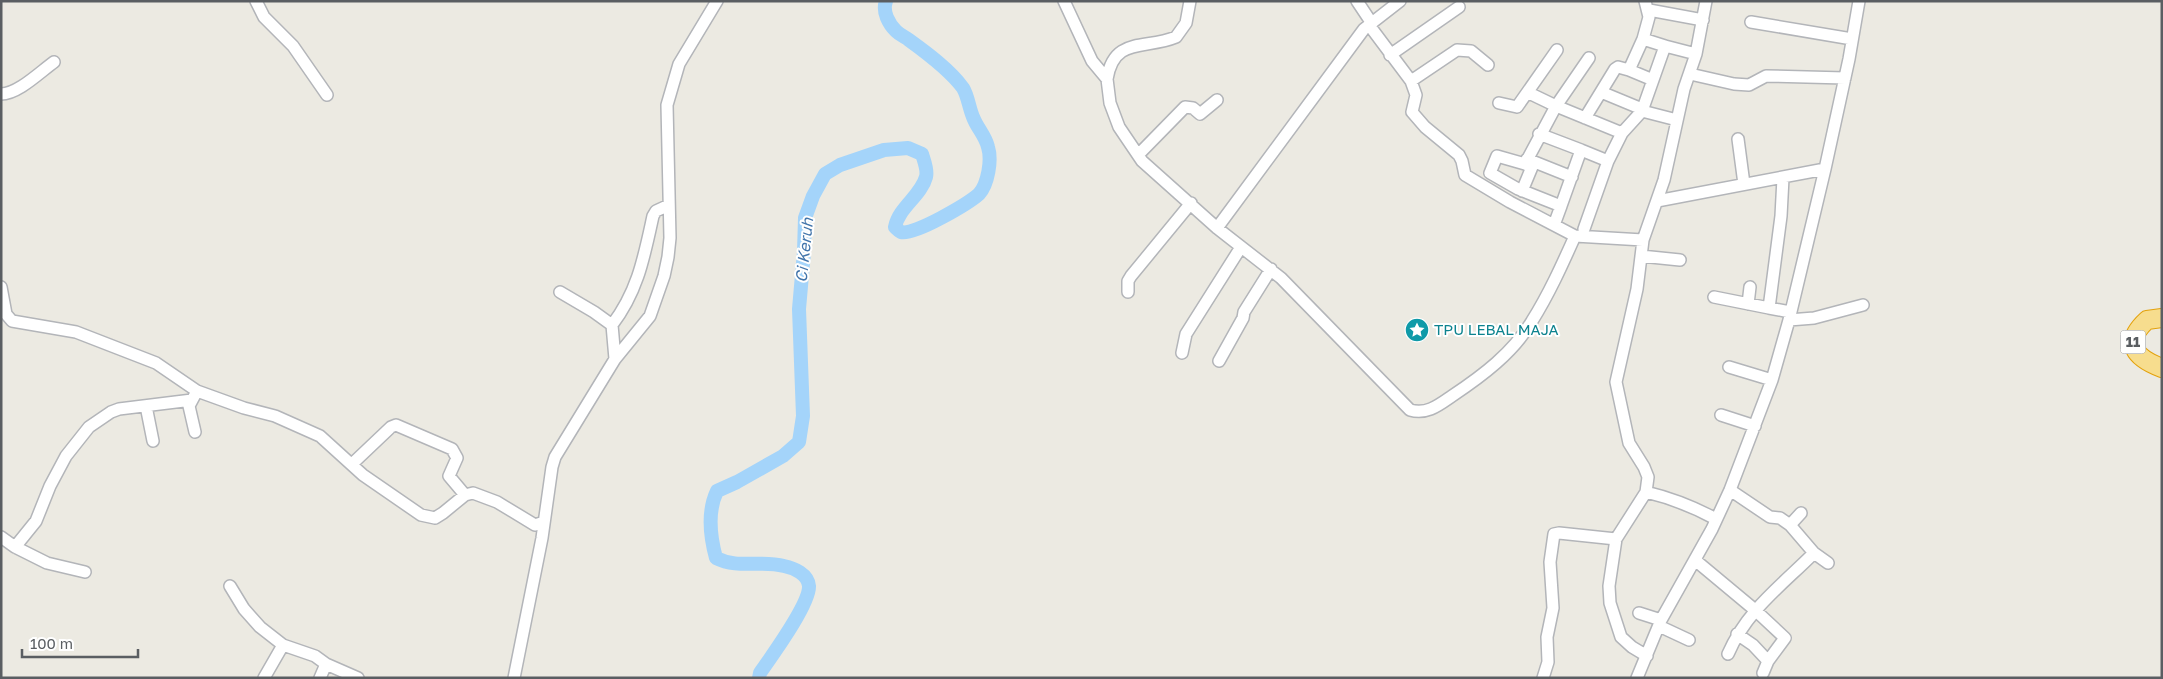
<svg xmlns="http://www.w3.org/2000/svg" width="2163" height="679" font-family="'Golos Text',sans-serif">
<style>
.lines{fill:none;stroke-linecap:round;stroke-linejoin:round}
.river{stroke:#a4d4fa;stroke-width:14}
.minor-casing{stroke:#b3b5b9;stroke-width:14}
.highway-casing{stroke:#e3a10b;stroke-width:20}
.minor{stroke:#fff;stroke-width:11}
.highway{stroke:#f7dd8e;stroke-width:18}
.labels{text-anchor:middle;stroke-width:4;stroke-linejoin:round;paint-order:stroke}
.shield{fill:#fff;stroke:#8c8e91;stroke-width:1}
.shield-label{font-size:14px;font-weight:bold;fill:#5a5e62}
.culture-label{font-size:15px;fill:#0d838f;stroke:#fff;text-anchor:start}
.water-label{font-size:16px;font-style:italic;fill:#4275ab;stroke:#fff}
</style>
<rect width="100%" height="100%" fill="#eceae2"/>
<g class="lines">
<!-- river -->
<path class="river" d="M759,678l1,-5c11,-16 50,-69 49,-87 -1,-12 -15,-18 -25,-20 -24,-6 -46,3 -68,-8 -6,-22 -9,-46 1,-67l20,-9 46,-26 16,-14 4,-26 -4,-107 5,-57 1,-34 8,-22 12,-22 15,-9 44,-15 24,-2 14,6c2,7 6,16 4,23 -5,19 -27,30 -31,50 2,2 4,4 6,5 13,4 68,-29 78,-38 9,-10 13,-34 9,-47 -3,-12 -11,-19 -15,-30 -4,-9 -5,-21 -10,-29 -13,-18 -36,-35 -54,-48 -4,-3 -9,-5 -13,-9 -7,-7 -14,-19 -10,-30"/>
<!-- minor casing -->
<g class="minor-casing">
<path id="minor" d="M256,1l8,16 29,29 34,49
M1064,1l28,60 15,18 3,24 9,24 23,34 75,67 64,50 129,132c17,5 29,-5 42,-14 30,-20 61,-43 80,-75 17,-27 30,-56 43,-85l68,4
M1357,1l14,21
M1649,10l54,10
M1751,22l101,17
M1369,25l42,56 46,-31 14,1 17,14
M1665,46l31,8
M1390,55l69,-48
M1589,58l-33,48 66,27
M1629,70l24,10
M1690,74l44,10 15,1 17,-9 79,2
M1107,79c7,-43 38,-29 69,-42l10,-14 4,-22
M1411,81l5,14 -4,17 13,15 34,28 3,6 3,14 45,27 65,34
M1601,92l41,17
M1,94c17,0 39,-22 53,-32
M1499,103l18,4 40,-57
M1642,111l35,9
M1585,118l30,-49 3,-2 11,3 14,-31
M1539,134l42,16
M1738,139l6,45
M1138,155l47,-48 8,1 7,6 17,-14
M1527,159l45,18
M1525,164l-28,-8 -7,17 28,16 43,17 -7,19
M1783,178l-2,38 -12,92 21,4
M1522,191l10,-24 -7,-3 31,-58 -27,-13
M1657,201l168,-32
M1561,206l20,-56 27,11
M1217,228l147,-199 36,-28
M1584,229l24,-68 14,-28 20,-22 23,-65 -22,-7 6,-22 -4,-16
M1641,256l39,4
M1,287l5,27 6,7 64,11 80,31 41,28
M560,292l34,20 18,13 3,34
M1128,292v-11l3,-5 60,-73
M1714,297l55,11
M1748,304l2,-17
M1789,320l25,-2 49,-13
M612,325c26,-34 32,-68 41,-109l3,-5 13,-6
M1182,353l4,-19 55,-87
M1219,361l24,-43 1,-6 27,-43
M1729,367l43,13
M146,406l7,35
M1721,415l34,11
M195,432l-6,-26 8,-15 47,17 31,8 45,20 43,39 58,40 14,3 8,-5 22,-18 8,-2 24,9 38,23 9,-3
M352,464l39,-37 5,-2 56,24 5,9 -8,18 16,19
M1730,490l40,27 10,1 10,7 24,28 14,10
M1646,492c25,6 48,15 70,27
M1790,525l11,-12
M1,537l14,10 21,-26 14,-35 16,-30 23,-29 22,-15 8,-3 73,-9
M15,547l32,16 38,9
M1695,560l60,50 30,28 -17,23 -5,12
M230,586l14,23 16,18 23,18 32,11 11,8 32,14
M1639,613l22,7
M1659,626l30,14
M1737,634l16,11 15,16
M1728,654c19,-44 53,-68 86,-101
M1647,656l-15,-9 -11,-10 -11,-34 -1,-17 7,-47 30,-47 2,-15 -4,-10 -15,-24 -13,-61 21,-93 6,-49 21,-60 20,-91 12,-35 10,-53
M264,678l19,-33
M320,678l6,-14
M514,678l28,-140 10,-71 3,-10 60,-98 35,-43 14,-40 4,-19 2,-19 -3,-133 12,-41 38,-63
M1543,678l5,-16 -1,-25 6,-29 -3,-46 4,-28 5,-1 57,6
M1637,678l24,-58 51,-91 18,-39 42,-110 17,-60 36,-151 24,-110 10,-58"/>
</g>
<!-- highway casing -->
<g class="highway-casing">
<path id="highway" d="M2162,318l-15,2c-25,23 -12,38 15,48"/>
</g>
<!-- minor -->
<use href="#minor" class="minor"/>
<!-- highway -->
<use href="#highway" class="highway"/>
</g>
<!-- icons -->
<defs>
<g id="sight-disc" transform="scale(1.25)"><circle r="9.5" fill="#0f9aa8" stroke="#fff"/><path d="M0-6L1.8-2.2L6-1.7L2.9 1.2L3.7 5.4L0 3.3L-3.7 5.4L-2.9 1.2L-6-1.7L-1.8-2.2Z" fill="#fff"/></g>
</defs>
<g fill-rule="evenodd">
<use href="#sight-disc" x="1417" y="330"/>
</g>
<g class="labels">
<!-- shield labels -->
<rect class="shield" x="2120.5" y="330.5" width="25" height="23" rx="4"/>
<g class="shield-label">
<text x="2133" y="347">11</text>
</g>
<!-- culture labels -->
<g class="culture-label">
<text x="1434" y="335">TPU LEBAL MAJA</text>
</g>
<!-- water labels -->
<g class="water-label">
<text transform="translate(804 250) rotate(-84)" y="6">Ci Keruh</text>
</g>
</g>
<!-- border -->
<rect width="2163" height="679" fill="none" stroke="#5a5e62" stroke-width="5"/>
<!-- scale -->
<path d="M22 649v8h116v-8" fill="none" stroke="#5a5e62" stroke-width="2.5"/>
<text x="30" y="649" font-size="15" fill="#5a5e62" stroke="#ffffff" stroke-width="4" paint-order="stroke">100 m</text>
</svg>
